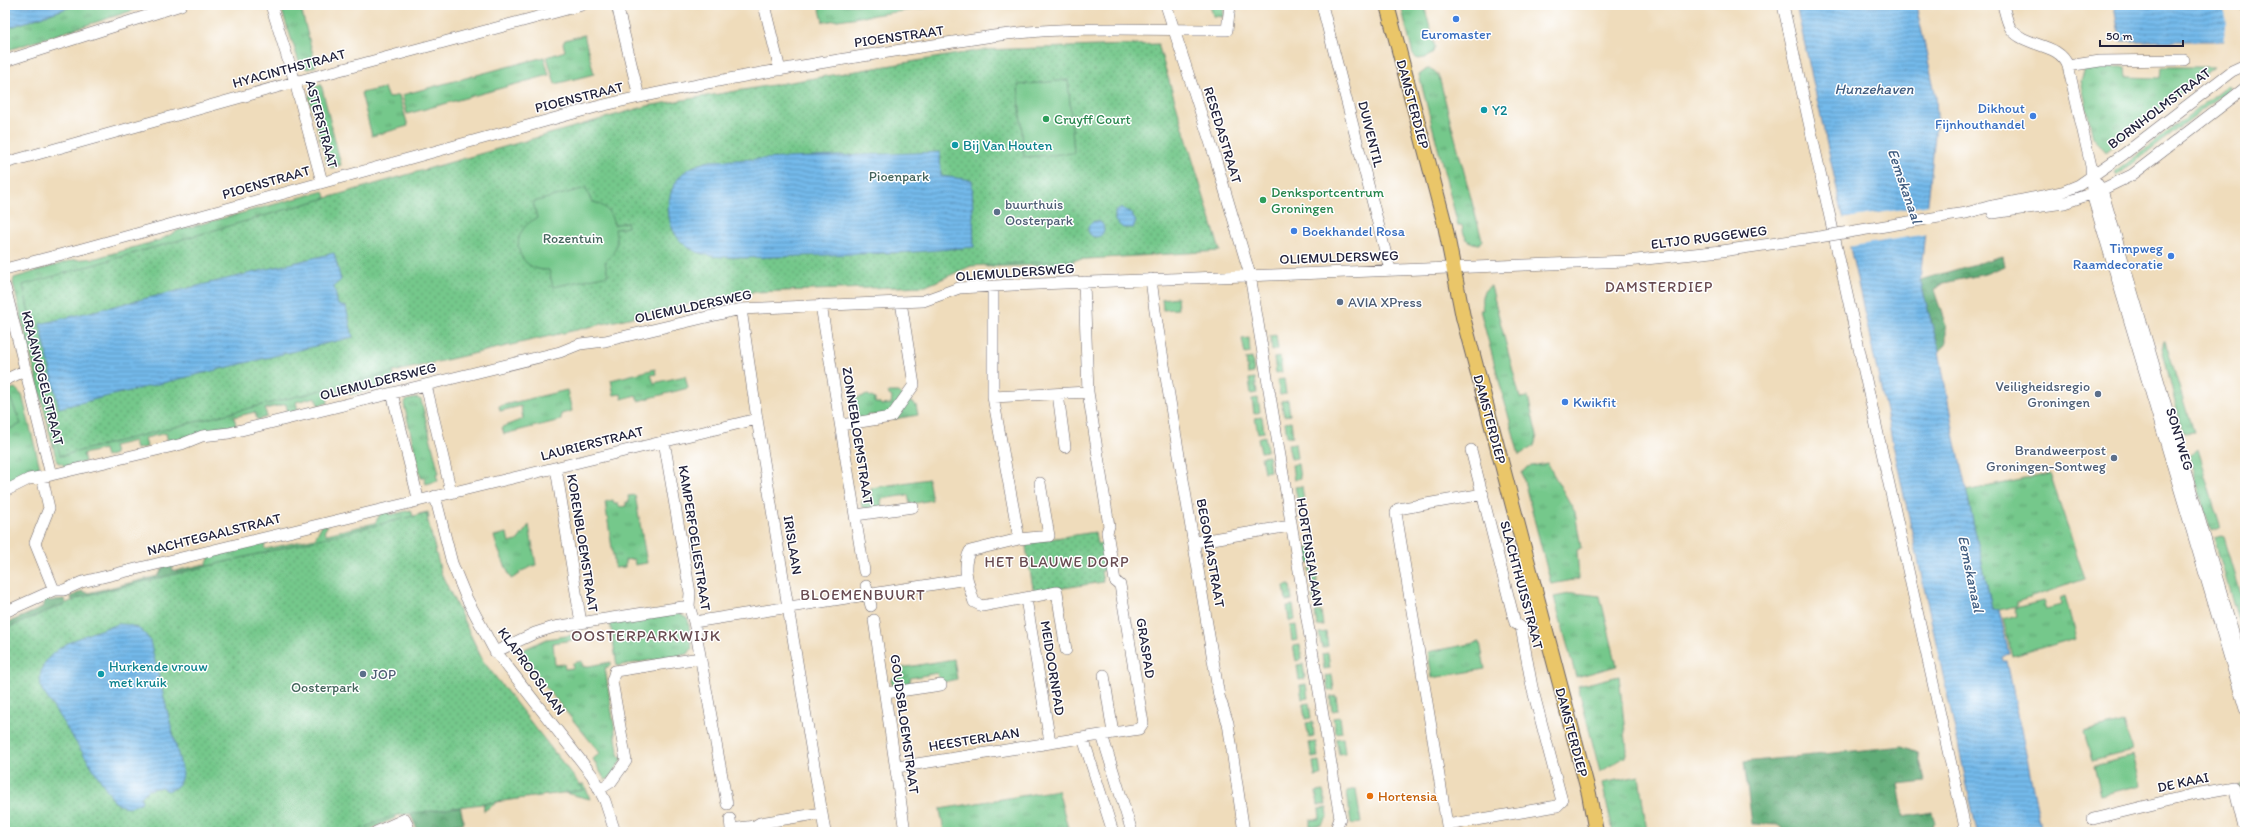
<svg xmlns="http://www.w3.org/2000/svg" width="2250" height="837" font-family="Itim,sans-serif">
<style>
.grass{fill:url(#grass-tufts);stroke:#4c7563}
.forest{fill:url(#forest-crowns);stroke:#416759}
.park{fill:url(#park-dots);stroke:#4c7563}
.garden{fill:#75c88b;stroke:#4c7563}
.water{fill:url(#water-rules);stroke:#4a6e92}
.pier{fill:#efdcbb}
.lines{fill:none;stroke-linecap:round;stroke-linejoin:round}
.minor-casing{stroke:#6a6368;stroke-width:12}
.major-casing{stroke:#6a6368;stroke-width:16}
.minor{stroke:#fff;stroke-width:11}
.major{stroke:#eac669;stroke-width:14}
.minor-bridge-casing{stroke:#6a6368;stroke-width:12;stroke-linecap:butt}
.minor-bridge{stroke:#fff;stroke-width:11}
.shop-dot{fill:#3f7fe0;stroke:#fff;stroke-width:1.5}
.culture-dot{fill:#0f9aa8;stroke:#fff;stroke-width:1.5}
.leisure-dot{fill:#2e9e5b;stroke:#fff;stroke-width:1.5}
.service-dot{fill:#5c6f8a;stroke:#fff;stroke-width:1.5}
.food-dot{fill:#e8710a;stroke:#fff;stroke-width:1.5}
.labels{text-anchor:middle;stroke-width:3;stroke-linejoin:round;paint-order:stroke}
.shop-label{font-size:14px;fill:#366cbe;stroke:#fff;text-anchor:end}
.street-label{font-size:14px;fill:#22223b;stroke:#fff}
.culture-label{font-size:14px;fill:#0d838f;stroke:#fff;text-anchor:start}
.leisure-label{font-size:14px;fill:#27864d;stroke:#fff;text-anchor:start}
.park-label{font-size:14px;fill:#43645b;stroke:#fff}
.service-label{font-size:14px;fill:#4e5e75;stroke:#fff;text-anchor:start}
.food-label{font-size:14px;fill:#c56008;stroke:#fff;text-anchor:start}
.water-label{font-size:15px;font-style:italic;fill:#425e81;stroke:#fff}
.neighbourhood-label{font-size:15px;letter-spacing:1px;fill:#684b51;stroke:#fff}
.quarter-label{font-size:16px;letter-spacing:1px;fill:#684b51;stroke:#fff}
</style>
<defs>
<pattern id="grass-tufts" width="24" height="20" patternUnits="userSpaceOnUse"><rect width="24" height="20" fill="#75c88b"/><path d="M3 7l-1-3M5 7V3M7 7l1-3M15 17l-1-3M17 17v-4M19 17l1-3" fill="none" stroke="#60a273"/></pattern>
<pattern id="forest-crowns" width="20" height="18" patternUnits="userSpaceOnUse"><rect width="20" height="18" fill="#60ac77"/><path d="M2 6a3 3 0 1 1 6 0M12 15a3 3 0 1 1 6 0" fill="none" stroke="#4f8c63"/></pattern>
<pattern id="park-dots" width="8" height="8" patternUnits="userSpaceOnUse"><rect width="8" height="8" fill="#75c88b"/><path d="M2 2h.1M6 6h.1" fill="none" stroke="#60a273" stroke-width="1.8" stroke-linecap="round"/></pattern>
<pattern id="water-rules" width="6" height="5" patternUnits="userSpaceOnUse"><rect width="6" height="5" fill="#73b9ea"/><path d="M0 2.5h6" fill="none" stroke="#5e96bf"/></pattern>
</defs>
<rect width="100%" height="100%" fill="#fff"/>
<filter id="ink" filterUnits="userSpaceOnUse"><feTurbulence type="fractalNoise" baseFrequency=".025" numOctaves="2"/><feDisplacementMap in="SourceGraphic" scale="8" xChannelSelector="R" yChannelSelector="G"/><feConvolveMatrix kernelMatrix="1 2 1 2 8 2 1 2 1" color-interpolation-filters="sRGB"/></filter>
<filter id="wash" filterUnits="userSpaceOnUse"><feTurbulence type="fractalNoise" baseFrequency=".012" numOctaves="4" result="noise"/><feDisplacementMap in="SourceGraphic" scale="16" xChannelSelector="R" yChannelSelector="G"/><feGaussianBlur stdDeviation="0.9" result="paint"/><feColorMatrix in="noise" values="0 0 0 0 0 0 0 0 0 0 0 0 0 0 0 0 0 1.4 0 .05"/><feComposite in="paint" operator="in"/></filter>
<g filter="url(#wash)">
<rect width="100%" height="100%" fill="#efdcbb"/>
<!-- grass -->
<path class="grass" d="M76,5h74l-145,46v-22z
M280,5h20l16,61 -8,3 -8,-4z
M819,5h127l-123,17z
M1210,5h13l1,12 -11,-1z
M1401,5h23l11,42 -3,7 -7,4 -8,1 -4,-4z
M584,35l10,39 -39,10 -8,-27 18,-6 -2,-8 2,-3z
M544,57l5,18 -142,39 -5,-19z
M2086,67h39l1,10 34,1 1,-11h53l-109,85 -12,-15 -12,-56z
M1427,69c8,0 11,5 13,12l42,159 -3,4c-13,-1 -15,-7 -17,-19h-4l-39,-150z
M321,84l20,81 -10,3 -4,-4 -18,-66 2,-10z
M2228,85l3,3 -115,88 -2,-3z
M384,88l4,10 11,-3 9,31 -36,10 -11,-43z
M324,191l3,10 48,97 21,86 -47,11 -2,-6 -20,5 1,9 -10,2 -2,-8 -20,5 2,8 -10,3 -2,-9 -21,5 2,8 -10,3 -2,-8 -21,5 2,8 -68,17 -2,-9 -21,5 2,9 -11,2 -2,-8 -21,5 2,8 -9,3 -2,-8 -21,5 2,8 -21,5 -1,-3 -6,-2 -44,-179 1,-5 59,-18 23,-2 64,-18 19,-10z
M1074,243l-1,21 -87,3v-6z
M1491,286l29,112 8,-1 9,39 -3,10 -15,9 -39,-145h3c-2,-10 -3,-19 8,-24z
M1276,335l2,14 -6,2 -2,-15z
M1249,338l1,15 -5,1 -3,-15z
M2164,341h1l28,91 -9,1 -2,-3 -20,-82z
M1280,357l2,15 -6,1 -2,-15z
M1252,358l2,15 -6,1 -2,-15z
M655,369l1,5 -5,1 3,8 31,-7 3,12 -50,13 -2,-6 -14,4 -1,-5 -7,1 -3,-15z
M1255,378l2,15 -6,1 -2,-15z
M1284,379l2,15 -6,1 -3,-15z
M15,388l7,7 19,77 -36,13v-94z
M567,390l5,21 -11,3v6l-57,14 -2,-7 21,-8 -2,-13 -21,5 -1,-5z
M888,392h10l5,4 -14,19h-22l-1,4 -9,1 -4,-21 15,-4 7,4v4h5l1,2 10,-1 1,-7 -3,-2z
M417,398l4,2 18,73 -3,1 2,7 -12,3 -2,-6h-3l-17,-74 3,-4z
M1258,398l2,14 -6,2 -2,-15z
M908,400l8,5 2,10 -25,4z
M1288,400l2,15 -6,1 -3,-15z
M1262,417l2,15 -6,1 -3,-15z
M1291,421l2,15 -6,1 -2,-15z
M1265,436l2,15 -6,1 -3,-14z
M1295,443l2,15 -6,1 -3,-15z
M2197,449l23,77 -1,3 -8,3 -22,-76z
M1268,456l2,15 -6,1 -3,-15z
M1547,463l28,49 6,36 -4,2 2,29 -28,5 -29,-111 5,-6z
M1298,464l2,14 -6,2 -2,-15z
M2050,474l35,105 -68,23v4l-18,4 -7,-1 -26,-118z
M928,479l4,21 -22,4 -2,-9 -27,4 1,9 -15,1 -5,-2 -1,-5 11,-7 -1,-7z
M1302,486l2,15 -6,1 -3,-15z
M635,495l12,68 -12,2 -1,-6 -9,1v7l-10,1 -10,-66 8,-2 1,4h4l2,3 6,-1v-4h3l-1,-6z
M389,509l1,6 21,-5 3,9 6,-2 -1,-3 9,-2 1,6 -11,5 -213,44 6,-13h10l46,-13 -3,6 2,2 49,-11 7,-13h6l-4,7 3,2 48,-11 7,-12z
M529,525l7,40 -17,7 1,2 -9,5 -14,-32 -3,-11 13,-3 2,10 8,-2z
M2221,536l3,1 21,71v19l-4,3 -27,-92z
M1312,548l2,15 -6,1 -2,-15z
M1316,568l1,15 -5,1 -3,-15z
M1290,585l2,15 -6,1 -2,-15z
M1318,590l2,14 -6,1 -2,-15z
M1575,593l25,3 17,70 -41,11 -22,-80z
M2065,596l11,42 -64,18 -9,-37 14,-4 -2,-7 28,-7 3,8 15,-4 -1,-7z
M1293,605l2,15 -6,1 -2,-15z
M675,611l13,8 4,29 -4,6 -71,12 -7,-44z
M1321,611l2,14 -6,1 -2,-14z
M1296,625l2,15 -6,1 -2,-15z
M1326,632l2,14 -6,2 -3,-15z
M578,634l1,5 -26,4 2,22 9,-1 1,5 8,-1v-5l9,-2 1,6 28,-5v4l-6,2 14,89h4l-13,21 -5,2 -12,-21 7,-6 -79,-96 -1,-6 27,-12z
M1480,642l5,27 -53,9 -4,-26z
M1300,645l2,14 -6,2 -3,-15z
M1328,653l2,15 -6,1 -2,-15z
M954,659l3,20 -18,4 -2,-10 -27,5 1,9 -19,-1 -1,-6 6,-6 5,-1 -1,-5z
M1303,664l2,15 -6,1 -2,-15z
M1332,675l2,15 -6,1 -2,-15z
M1619,676l8,74 -2,7 -25,15 -22,-86z
M1306,684l2,14 -6,1 -2,-14z
M1336,696l2,14 -6,1 -2,-14z
M1309,703l2,15 -6,1 -2,-15z
M1340,717l2,15 -6,1 -3,-15z
M1313,722l1,15 -5,1 -3,-15z
M1343,738l2,15 -6,1 -3,-15z
M1316,742l2,15 -6,1 -3,-15z
M1319,761l2,15 -6,1 -2,-15z
M1639,776l8,56h-34l-11,-49z
M2245,783v28l-6,-26z
M584,784l6,15 -29,-7 -59,7 -18,12 -1,-16z
M1356,789l5,34 -10,1 -4,-33z
M1058,790l11,42h-125l-4,-23z
M1323,791l3,14h-8l-2,-13z
M1327,808l1,8 -6,9 -12,1v-6l10,-1 -1,-10z
M393,810l2,8 -31,14h-32z"/>
<!-- forest -->
<path class="forest" d="M2003,256l2,10 -20,8 -41,9 -10,7 12,36v18l-7,7 -19,-71z
M175,564l-3,5 3,2 30,-7v3l-130,43 -4,-13 11,-6 6,2 70,-17 6,-10z
M47,597l2,4 15,-2 6,13 -65,38v-26l37,-16z
M1903,746l15,6 7,29 -27,3 6,33 28,-5 3,12 -3,1 2,7h-150l-5,-7 -27,-1 -8,-62z
M459,801l5,22 -22,4v5h-24l-9,-21z"/>
<!-- park -->
<path class="park" d="M1158,44l62,207 -249,15 -45,20 -172,6 -56,10 -313,72 -325,82 -37,-171 624,-179 335,-56z
M426,513l15,60 42,88 101,129 -191,26 -39,16h-349v-203l76,-32z
M1095,532l2,12 8,-1 4,27 -8,1 2,11 -66,10 -4,-4 -7,-41 3,-5z"/>
<!-- garden -->
<path class="garden" d="M1068,80l6,73 -50,4 -6,-72z
M586,188l5,13c15,5 19,9 23,24l13,-3 1,5 -13,2c3,17 2,21 -10,33l3,13 -55,12 -4,-17c-33,2 -43,-38 -12,-52l-4,-16z
M1177,297l1,12 -15,1 -1,-11z
M9,395l12,29 -16,7v-34z
M2124,722l8,29 -40,10 -8,-29z
M2133,756l8,29 -40,10 -7,-29z"/>
<!-- water -->
<path class="water" d="M5,5h71l-71,24z
M1796,5h120l20,92 1,19 -17,164 19,71 14,78 39,180 7,1 10,43 -6,4 1,4h3l35,171h-65l-114,-526z
M2114,5h131l-21,36h-104z
M940,152l1,24 31,4 2,67 -61,5 -172,6 -1,-1c-16,0 -32,1 -47,-7 -29,-14 -32,-54 -11,-76 7,-7 18,-10 27,-13z
M1122,208l9,5 5,9 -3,6h-10l-8,-7v-9z
M1088 229a8 8 0 1 1 16 0a8 8 0 1 1-16 0Z
M334,253l7,27 -7,6 4,19 8,2 7,30 -294,71 -19,-84z
M119,624c14,0 24,5 31,17l33,133 -5,12 -10,5 -7,-4 -13,3 -7,7 1,5c-10,6 -19,7 -28,-1l-72,-111c-13,-41 48,-57 77,-66z"/>
<!-- pier -->
<path class="pier" d="M2223,5h22v36l-22,1 3,-17z
M1929,205l-2,29 -80,13 -6,-28z"/>
</g>
<g filter="url(#ink)">
<g class="lines">
<!-- minor casing -->
<g class="minor-casing">
<path id="minor" d="M271,5l24,77 27,100
M617,5l22,92
M764,5l16,65
M1166,5l49,152 35,118 90,543 -5,14
M1322,5l68,265
M1783,5l183,827
M2003,5c2,7 4,18 8,24 15,19 48,13 57,37l23,100 1,28 153,515
M2245,5v1
M5,61l176,-56
M2068,66l32,-5 84,-1
M5,163l290,-81 287,-77
M2092,177l10,13 143,483
M1993,213l71,-10 35,-12 33,-16 113,-87
M1939,217l27,-4 22,-6 74,-15 17,-7 45,-31 108,-83 13,-6
M5,269l73,-19 518,-143c131,-31 264,-51 397,-71 77,-11 157,-6 234,-6l3,-25
M1151,279l4,32 64,385 9,27 16,109
M5,287l46,188
M993,287v110l26,142
M821,305l43,266
M741,309l16,110 68,413
M5,380l19,-9
M426,385l25,107
M392,393l26,105
M1058,394l7,53
M993,397l95,-5
M841,425l50,-8 23,-32 -13,-83
M664,441l26,152 -1,13 5,16 33,182
M556,468l25,155
M42,477l7,31 -14,35 19,47
M1040,483l9,53 -30,3 -49,12c-9,16 -1,35 4,51l8,4 75,-14 9,58
M5,491l24,-12 22,-4 131,-31 20,-8 27,-3 331,-81 20,-8 25,-3 136,-32 182,-8 36,-13 54,-3 614,-24 95,-10 97,-14
M435,496l17,67 14,34 27,51 99,127 13,26 10,31
M856,515l57,-8
M1195,542l95,-16
M866,586l5,20
M1026,599l24,143
M5,612l49,-22h10l18,-8c224,-56 449,-109 675,-163
M874,620l31,212
M694,622l273,-43
M495,652l40,-19 19,-6 135,-21
M1104,675l9,58
M886,693l55,-8
M1102,735l30,97
M1083,738l30,94
M897,767l242,-38 4,-6 -23,-138 -5,-4 -8,-49 2,-6 -21,-134 -4,-110
M600,789l11,-7 15,-21 -14,-80 3,-10 85,-13
M730,819l1,10 24,-3 1,6
M2093,819l102,-25 39,-7 11,45
M1447,825l110,-19 5,-5 -30,-114 -11,-60 -6,-4 -44,-173
M755,826l5,-3 62,-10
M1448,831l-52,-318 2,-4 85,-15
M376,832l29,-13 5,13"/>
</g>
<!-- major casing -->
<g class="major-casing">
<path id="major" d="M1387,5l58,220 18,92 126,477 7,38"/>
</g>
<!-- minor -->
<use href="#minor" class="minor"/>
<!-- major -->
<use href="#major" class="major"/>
<!-- minor-bridge casing -->
<g class="minor-bridge-casing">
<path id="minor-bridge" d="M1819,237l120,-20"/>
</g>
<!-- minor-bridge -->
<use href="#minor-bridge" class="minor-bridge"/>
</g>
</g>
<!-- markers -->
<g class="shop-dot">
<circle cx="1456" cy="19" r="4"/>
<circle cx="2033" cy="116" r="4"/>
<circle cx="1294" cy="231" r="4"/>
<circle cx="2171" cy="256" r="4"/>
<circle cx="1565" cy="402" r="4"/>
</g>
<g class="culture-dot">
<circle cx="1484" cy="110" r="4"/>
<circle cx="955" cy="145" r="4"/>
<circle cx="101" cy="674" r="4"/>
</g>
<g class="leisure-dot">
<circle cx="1046" cy="119" r="4"/>
<circle cx="1263" cy="200" r="4"/>
</g>
<g class="service-dot">
<circle cx="997" cy="212" r="4"/>
<circle cx="1340" cy="302" r="4"/>
<circle cx="2098" cy="394" r="4"/>
<circle cx="2114" cy="458" r="4"/>
<circle cx="363" cy="674" r="4"/>
</g>
<circle class="food-dot" cx="1370" cy="796" r="4"/>
<g class="labels">
<!-- shop labels -->
<g class="shop-label">
<text x="1456" y="39" text-anchor="middle">Euromaster</text>
<text x="2025" y="113">Dikhout<tspan x="2025" dy="16">Fijnhouthandel</tspan></text>
<text x="1302" y="236" text-anchor="start">Boekhandel Rosa</text>
<text x="2163" y="253">Timpweg<tspan x="2163" dy="16">Raamdecoratie</tspan></text>
<text x="1573" y="407" text-anchor="start">Kwikfit</text>
</g>
<!-- street labels -->
<g class="street-label">
<text transform="translate(899 36) rotate(-8)" y="5">PIOENSTRAAT</text>
<text transform="translate(289 68) rotate(-15)" y="5">HYACINTHSTRAAT</text>
<text transform="translate(579 97) rotate(-14)" y="5">PIOENSTRAAT</text>
<text transform="translate(1413 104) rotate(75)" y="5">DAMSTERDIEP</text>
<text transform="translate(2159 108) rotate(-37)" y="5">BORNHOLMSTRAAT</text>
<text transform="translate(322 124) rotate(75)" y="5">ASTERSTRAAT</text>
<text transform="translate(1371 134) rotate(76)" y="5">DUIVENTIL</text>
<text transform="translate(1223 135) rotate(73)" y="5">RESEDASTRAAT</text>
<text transform="translate(266 182) rotate(-16)" y="5">PIOENSTRAAT</text>
<text transform="translate(1709 237) rotate(-7)" y="5">ELTJO RUGGEWEG</text>
<text transform="translate(1339 257) rotate(-2)" y="5">OLIEMULDERSWEG</text>
<text transform="translate(1015 272) rotate(-4)" y="5">OLIEMULDERSWEG</text>
<text transform="translate(693 306) rotate(-12)" y="5">OLIEMULDERSWEG</text>
<text transform="translate(43 378) rotate(76)" y="5">KRAANVOGELSTRAAT</text>
<text transform="translate(378 381) rotate(-14)" y="5">OLIEMULDERSWEG</text>
<text transform="translate(1490 419) rotate(75)" y="5">DAMSTERDIEP</text>
<text transform="translate(858 436) rotate(81)" y="5">ZONNEBLOEMSTRAAT</text>
<text transform="translate(2180 439) rotate(73)" y="5">SONTWEG</text>
<text transform="translate(592 443) rotate(-14)" y="5">LAURIERSTRAAT</text>
<text transform="translate(214 534) rotate(-14)" y="5">NACHTEGAALSTRAAT</text>
<text transform="translate(695 538) rotate(81)" y="5">KAMPERFOELIESTRAAT</text>
<text transform="translate(583 543) rotate(81)" y="5">KORENBLOEMSTRAAT</text>
<text transform="translate(793 545) rotate(81)" y="5">IRISLAAN</text>
<text transform="translate(1310 552) rotate(81)" y="5">HORTENSIALAAN</text>
<text transform="translate(1211 553) rotate(80)" y="5">BEGONIASTRAAT</text>
<text transform="translate(1522 585) rotate(75)" y="5">SLACHTHUISSTRAAT</text>
<text transform="translate(1146 648) rotate(81)" y="5">GRASPAD</text>
<text transform="translate(1053 668) rotate(81)" y="5">MEIDOORNPAD</text>
<text transform="translate(532 671) rotate(54)" y="5">KLAPROOSLAAN</text>
<text transform="translate(905 724) rotate(82)" y="5">GOUDSBLOEMSTRAAT</text>
<text transform="translate(1572 732) rotate(75)" y="5">DAMSTERDIEP</text>
<text transform="translate(974 739) rotate(-9)" y="5">HEESTERLAAN</text>
<text transform="translate(2183 782) rotate(-12)" y="5">DE KAAI</text>
</g>
<!-- culture labels -->
<g class="culture-label">
<text x="1492" y="115">Y2</text>
<text x="963" y="150">Bij Van Houten</text>
<text x="109" y="671">Hurkende vrouw<tspan x="109" dy="16">met kruik</tspan></text>
</g>
<!-- leisure labels -->
<g class="leisure-label">
<text x="1054" y="124">Cruyff Court</text>
<text x="1271" y="197">Denksportcentrum<tspan x="1271" dy="16">Groningen</tspan></text>
</g>
<!-- park labels -->
<g class="park-label">
<text x="899" y="181">Pioenpark</text>
<text x="573" y="243">Rozentuin</text>
<text x="325" y="692">Oosterpark</text>
</g>
<!-- service labels -->
<g class="service-label">
<text x="1005" y="209">buurthuis<tspan x="1005" dy="16">Oosterpark</tspan></text>
<text x="1348" y="307">AVIA XPress</text>
<text x="2090" y="391" text-anchor="end">Veiligheidsregio<tspan x="2090" dy="16">Groningen</tspan></text>
<text x="2106" y="455" text-anchor="end">Brandweerpost<tspan x="2106" dy="16">Groningen-Sontweg</tspan></text>
<text x="371" y="679">JOP</text>
</g>
<!-- food labels -->
<g class="food-label">
<text x="1378" y="801">Hortensia</text>
</g>
<!-- water labels -->
<g class="water-label">
<text x="1874" y="94">Hunzehaven</text>
<text transform="translate(1905 186) rotate(71)" y="5">Eemskanaal</text>
<text transform="translate(1971 574) rotate(78)" y="5">Eemskanaal</text>
</g>
<!-- neighbourhood labels -->
<g class="neighbourhood-label">
<text x="1659" y="292">DAMSTERDIEP</text>
<text x="1057" y="567">HET BLAUWE DORP</text>
<text x="863" y="600">BLOEMENBUURT</text>
</g>
<!-- quarter labels -->
<g class="quarter-label">
<text x="646" y="641">OOSTERPARKWIJK</text>
</g>
</g>
<!-- margin -->
<rect width="2250" height="837" fill="none" stroke="#fff" stroke-width="20"/>
<!-- scale -->
<path d="M2100 40v6h83v-6" fill="none" stroke="#22223b" stroke-width="2"/>
<text x="2106" y="40" font-size="12" fill="#22223b" stroke="#ffffff" stroke-width="3" paint-order="stroke">50 m</text>
</svg>
